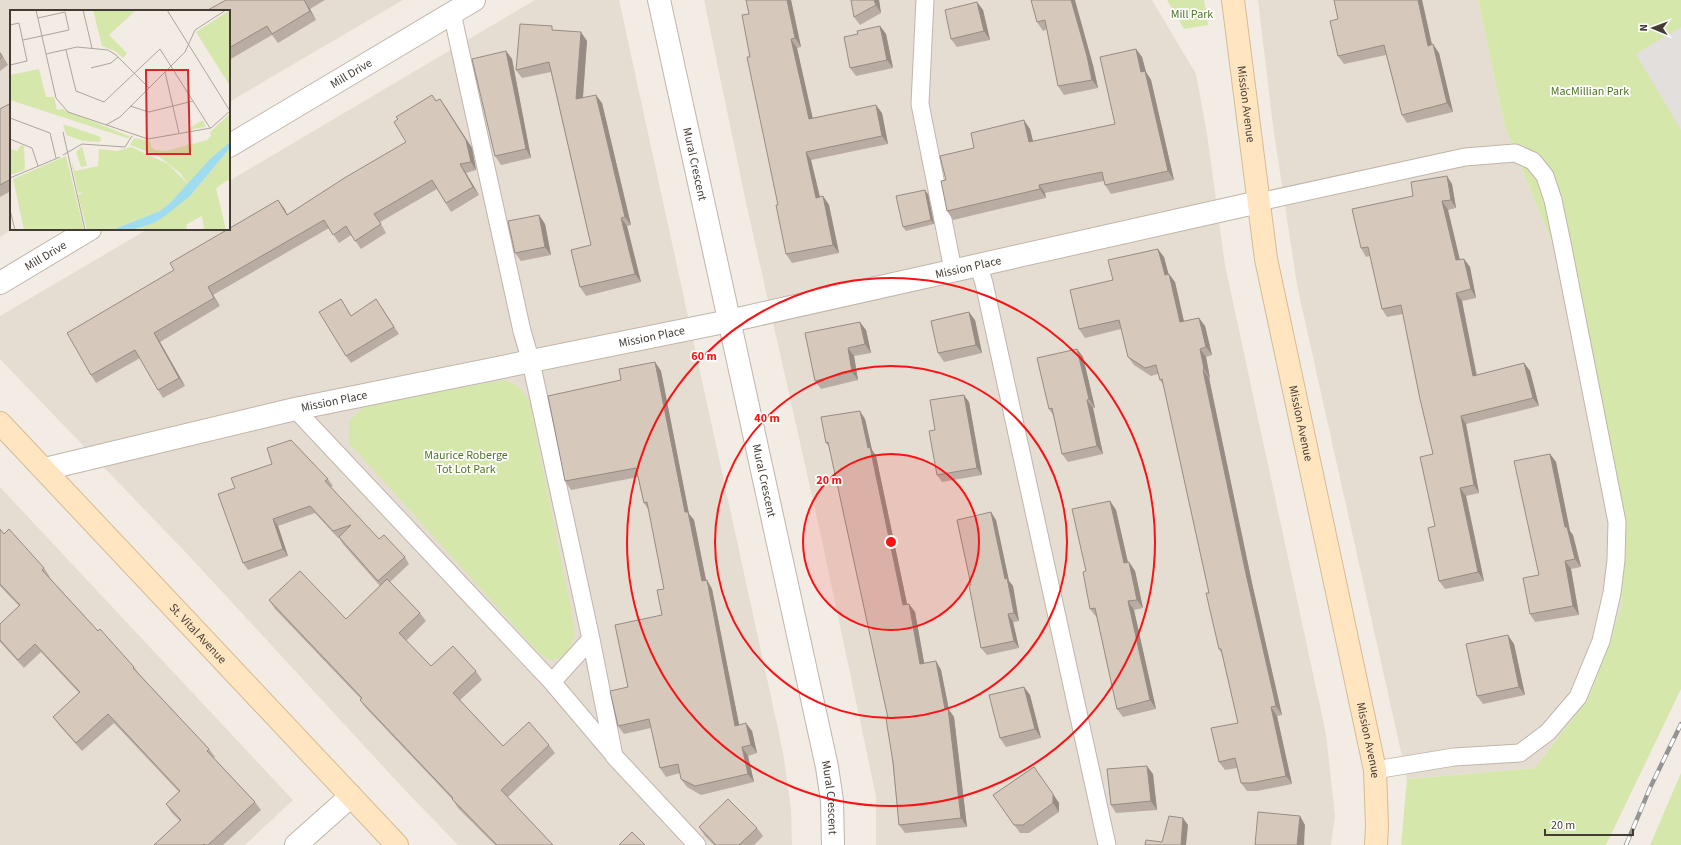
<svg xmlns="http://www.w3.org/2000/svg" width="1681" height="845" font-family="'Source Sans 3',sans-serif">
<style>
.residential{fill:#e6ddd2}
.green{fill:#d6e7ac}
.parking{fill:#e3dfdc}
.lines{fill:none;stroke-linecap:round;stroke-linejoin:round}
.lane-casing{stroke:#c0b5aa;stroke-width:19}
.street-casing{stroke:#c0b5aa;stroke-width:24}
.secondary-casing{stroke:#d6ba95;stroke-width:24}
.lane{stroke:#fff;stroke-width:17}
.street{stroke:#fff;stroke-width:22}
.secondary{stroke:#ffe6c1;stroke-width:22}
.rail-casing{stroke:#949494;stroke-width:4.5}
.rail{stroke:#fff;stroke-width:3;stroke-dasharray:9;stroke-linecap:butt}
.wall{fill:#b9aca2}
.shaded-wall{fill:#968c84}
.building{fill:#d7c8bc;stroke:#968c84}
.ring{fill:none;stroke:#fb1214;stroke-width:2}
.labels{text-anchor:middle;stroke-width:3.5;stroke-linejoin:round;paint-order:stroke}
.park-label{font-size:12px;fill:#517527;stroke:#fff}
.street-label{font-size:12px;fill:#443b34;stroke:#fff}
.inset-road{fill:none;stroke:#aca59e;stroke-width:1}
.view{fill:#d62828;fill-opacity:0.15;stroke:#d62828;stroke-width:2}
.inset-edge{fill:none;stroke:#443b34;stroke-width:2}
.centre{fill:#fb1214;stroke:#fff;stroke-width:2}
.ring-label{font-size:12px;text-anchor:middle;font-weight:bold;fill:#fb1214;stroke:#fff;stroke-width:3.5;stroke-linejoin:round;paint-order:stroke}
</style>
<rect width="100%" height="100%" fill="#f2ece4"/>
<!-- residential -->
<path class="residential" d="M0,0h403l-174,102v-91h-218v218h2l-13,8z
M535,0h84l164,752 8,57 1,36h-334l-56,-58 -211,-229 -191,-199v-43l148,-87h81v-48z
M704,0h448l44,74 11,60 18,131 101,469 9,82 -4,29h-455v-49l-55,-260 -74,-329z
M1258,0h220l27,127 54,133 55,214 12,65 -5,69 -32,89 -54,71 -128,11 -110,-494 -24,-159z
M0,487l293,313 -48,45h-245z"/>
<!-- green -->
<path class="green" d="M1167,0h37l4,25 -24,4z
M1478,0h203v689l-75,156h-205l6,-66 128,-11 54,-71 32,-89 5,-69 -12,-65 -55,-214 -54,-133z
M504,380l14,6 11,14 43,214 3,22 -8,18 -15,7 -13,-8 -190,-210v-22l15,-14 62,-13z
M1681,773v72h-31z"/>
<!-- parking -->
<path class="parking" d="M1681,27v103l-45,-76z"/>
<g class="lines">
<!-- lane casing -->
<g class="lane-casing">
<path id="lane" d="M925,0l-5,104 33,166
M452,13l70,318 9,31 60,277 23,117 83,89
M1259,202l206,-45 50,-4 18,8 12,15 8,24 9,43 55,279 -1,38 -4,33 -11,48 -23,56 -30,35 -28,21 -66,4 -79,13
M978,264l6,19 123,562
M295,409l257,273 61,72
M552,682l39,-43"/>
</g>
<!-- street casing -->
<g class="street-casing">
<g id="street">
<path id="s1" d="M659,0l168,767 5,34 1,44"/>
<path id="s2" d="M229,146l245,-146"/>
<path id="s3" d="M0,283l90,-54"/>
<path id="s4" d="M45,469l250,-60 434,-88 530,-119"/>
<path d="M296,845l55,-49"/>
</g>
</g>
<!-- secondary casing -->
<g class="secondary-casing">
<g id="secondary">
<path id="s5" d="M1233,0l33,259 109,511 2,56 -1,19"/>
<path id="s6" d="M0,423l397,422"/>
</g>
</g>
<!-- lane -->
<use href="#lane" class="lane"/>
<!-- street -->
<use href="#street" class="street"/>
<!-- secondary -->
<use href="#secondary" class="secondary"/>
<!-- rail casing -->
<g class="rail-casing">
<path id="rail" d="M1626,845l24,-57 31,-64"/>
</g>
<!-- rail -->
<use href="#rail" class="rail"/>
</g>
<!-- wall -->
<path class="wall" d="M226,0h99l-15,9 6,11 -38,23 -6,-8 -43,25v-49z
M746,0h45l10,47 -4,1 15,70 70,-5 6,31 -77,16 9,37 3,-1 6,9 10,48 -47,10 -6,-9 -37,-240z
M851,0h28l2,13 -21,12 -6,-8z
M1031,0l62,65 5,23 -34,7 -6,-9 -11,-57 -4,2 -6,-9z
M1334,0h88l10,45 7,8 14,59 -46,11 -5,-8 -16,-60 -42,9 -6,-8v-37z
M977,2l6,8 7,30 -33,7 -6,-8z
M880,26l6,8 7,34 -37,8 -6,-8 8,-34z
M555,30l32,11 -4,57 19,5 29,122 -4,1 14,56 -55,14 -6,-9 11,-42 -40,-173 -29,6 -6,-8z
M1136,49l6,8 4,15 5,8 23,100 -63,14 -6,-9 -1,-4 -59,12 1,5 -93,22 -6,-9 -1,-31 28,-32 56,-19 3,12 82,-17z
M506,51l6,8 19,99 -30,7 -6,-9z
M0,52l8,13 -8,6z
M436,101l10,6 26,41 4,22 -10,3 13,22 -28,17 -14,-23 -57,33 6,11 -25,16 -10,-14 -12,8 -10,-15 -116,67 7,11 -60,36 25,44 -22,12 -5,-8 -18,-32 -44,25 -5,-8 193,-167 3,7 119,-73z
M11,103v88l-11,6v-88z
M1452,184l4,24 -8,2 12,50 4,-1 6,8 6,31 -14,3 15,74 47,-12 6,8 9,35 -73,18 13,69 -13,3 18,85 -39,8 -6,-8 -4,-55 -2,-72 -30,-140 -16,3 -5,-8 -12,-53 -4,1 -5,-9 52,-52z
M928,194l6,30 -28,7 -3,-4z
M539,215l6,9 6,31 -30,6 -6,-8z
M1164,257l4,17 7,8 9,39 15,-3 6,8 7,29 -6,2 4,21h-1l43,205 30,132 -5,1 15,68 -35,7h-10l-6,-8 -4,-15 -12,2 -6,-8 19,-39 -16,-69 -3,-5 -10,-56 -45,-207 -4,-6 -2,-6 -7,2 -17,-11 -6,-8 -7,-28 -36,9 -6,-9 34,-49z
M341,299l10,17 30,-10 18,28 -48,29 -5,-7z
M975,320l7,33 -38,9 -6,-9z
M866,330l5,23 -17,3 4,24 -37,9 -6,-8z
M1077,349l6,8 12,51h-2l10,46 -35,8 -6,-8 -9,-39 -4,-6z
M655,362l6,9 28,143 5,6 12,60h1l5,9 27,136 13,6 5,22 -9,3 6,26 -53,13 -14,-8 -6,-8 -1,-6 -14,4 -6,-9 -9,-40 -27,6 -6,-8 10,-39 34,-72 2,-26 -15,-78 -5,-8 -6,-26 -67,13 -6,-9 56,-101z
M969,402l13,73 -40,7 -5,-7z
M865,419l7,31 4,6 31,148h2l6,8 9,51 12,-2 5,9 8,40 5,7 13,110 -62,6 -6,-8 -11,-107 -58,-270 -4,-5z
M1550,454l6,8 14,69 3,4 8,32 -10,2 8,46 -44,7 -5,-8 9,-39z
M328,479l5,7 -2,1 48,52 26,18 4,7 -19,18 30,31 6,8 -20,20 25,25 45,5 6,9 -22,20 43,46 46,-1 6,8 -47,44 45,48h-58l-37,-37 -5,-8 -87,-92 -6,-8 1,-1 -86,-90 -6,-9 77,19 34,-33 -37,-42 -4,-6h-1l-23,-25 -37,13 10,30 -40,14 -5,-7 -25,-69z
M1110,501l6,9 12,52h1l6,9 8,37 -9,2 22,99 -33,8 -6,-8 -20,-91 -7,-9 -4,-38z
M996,520l13,61 4,5 6,35 -6,1 6,26 -32,7 -6,-7 -10,-63z
M0,529l4,5 40,34 6,9h-1l49,54 36,36 6,8 69,74 6,8 -1,1 41,44 6,8 -38,35h-69l26,-24 -8,-8 -6,-9 13,-12 -65,-69 -32,28 -23,-26 -6,-8 26,-24 -38,-41 -17,16 -24,-26v-18l19,-18 -19,-20z
M1514,644l11,51 -42,9 -6,-8z
M1024,687l6,8 11,43 -35,9 -6,-9z
M1034,767l25,36v9l-30,21h-9l-27,-38z
M1153,774l4,36 -41,3 -5,-8z
M699,827l58,1 6,8 -9,9h-40l-9,-9z"/>
<!-- shaded-wall -->
<path class="shaded-wall" d="M304,0l6,9 6,11 -6,-9z
M787,0h4l10,47 -6,-9z
M874,0h5l2,13 -5,-8z
M1071,0h4l18,65 5,23 -6,-8z
M1418,0h4l12,54 -6,-8z
M977,2l6,8 7,30 -6,-9z
M880,26l6,8 7,34 -6,-8z
M581,32l6,9 -5,67 -6,-9z
M791,39l6,9 18,80 -6,-9z
M1433,44l6,9 14,59 -6,-9z
M1136,49l6,8 4,15 5,8 23,100 -6,-9 -27,-99z
M506,51l6,8 19,99 -5,-9z
M0,52l8,13 -8,-12z
M596,95l6,8 29,122 -6,-8z
M440,99l32,49 4,22 -5,-8z
M876,105l6,8 6,31 -6,-8z
M1024,120l6,9 5,21 -6,-8z
M806,152l5,8 11,46 -6,-8z
M460,164l6,9 13,22 -6,-8z
M1447,176l5,8 4,24 -5,-8z
M1039,185l6,8 1,5 -6,-9z
M925,190l3,4 6,30 -3,-4z
M823,196l6,9 10,48 -6,-8z
M278,200l6,8 8,15 -5,-8z
M1442,201l6,9 14,59 -6,-9z
M539,215l6,9 6,31 -6,-8z
M621,218l6,8 14,56 -6,-8z
M1158,249l6,8 7,26 -6,-8z
M1464,259l6,8 6,31 -5,-9z
M1169,274l6,8 11,49 -6,-9z
M208,287l5,8 7,11 -6,-8z
M1456,293l6,8 16,83 -5,-8z
M969,312l6,8 7,33 -6,-8z
M1199,318l6,8 7,29 -6,-8z
M860,322l6,8 5,23 -6,-9z
M154,333l6,9 25,44 -6,-8z
M848,348l6,8 4,24 -6,-8z
M1077,349l6,8 12,51 -6,-9z
M1200,349l6,8 4,21 -6,-9z
M655,362l6,9 28,143 5,6 14,70 -6,-9 -17,-69z
M1524,363l6,8 9,35 -6,-8z
M1203,370l6,8 43,205 30,132 -6,-9 -30,-132z
M964,395l5,7 13,73 -5,-7z
M1087,400l6,8 10,46 -6,-8z
M860,411l5,8 7,31 4,6 33,157 -6,-8z
M1461,416l5,8 13,69 -5,-8z
M1550,454l6,8 14,69 3,4 8,32 -6,-8 -10,-32z
M1460,488l6,8 18,85 -6,-9z
M1110,501l6,9 14,62 -6,-9z
M991,512l5,8 13,61 4,5 6,35 -5,-8 -9,-34z
M273,519l5,7 10,30 -5,-7z
M1565,561l6,8 8,46 -6,-9z
M1129,562l6,9 8,37 -6,-8z
M707,580l5,9 29,145 -6,-8z
M1128,601l6,9 22,99 -6,-9z
M909,604l6,8 11,61 -6,-9z
M1008,614l5,8 6,26 -5,-7z
M1508,635l6,9 11,51 -6,-8z
M936,661l5,9 8,40 5,7 13,110 -6,-9 -16,-109z
M1024,687l6,8 11,43 -6,-9z
M1271,707l6,9 15,68 -6,-8z
M746,723l6,8 5,22 -6,-8z
M742,747l6,9 6,26 -6,-8z
M1147,766l6,8 4,36 -6,-9z
M1053,794l6,9v9l-6,-9z
M1300,816l5,9 -1,20h-7z
M1183,818l5,7 -2,20h-5z"/>
<!-- building -->
<path class="building" d="M226,0h78l6,11 -38,23 -5,-8 -38,22v-37h-23z
M746,0h41l8,38 -4,1 18,80 67,-14 6,31 -76,16 10,46 7,-2 10,49 -47,9 -10,-49h2l-31,-148h3l-8,-42 7,-1z
M851,0h23l2,5 -22,12z
M1031,0h40l16,56 5,24 -34,6 -13,-66 -8,2z
M1334,0h84l10,46 5,-2 14,59 -45,12 -18,-70 -46,11 -8,-35 8,-2z
M977,2l7,29 -33,8 -6,-29z
M520,24l32,2v4l29,2 -5,67 20,-4 29,122 -4,1 14,56 -55,13 -9,-37 20,-5 -42,-183 -33,8z
M880,26l7,34 -37,8 -6,-31 14,-3 -1,-3z
M1136,49l5,23 4,-1 23,100 -63,14 -3,-13 -63,13 1,4 -93,22 -6,-30 5,-1 -6,-24 34,-8 -3,-15 53,-13 5,22 86,-18 -15,-67z
M506,51l20,98 -31,7 -23,-97z
M0,53l2,4 -2,2z
M432,95l4,6 4,-2 26,41 5,22 -11,2 13,23 -27,16 -14,-23 -58,34 7,10 -26,17 -9,-15 -13,9 -9,-15 -116,67 6,11 -60,35 25,45 -21,12 -23,-40 -44,25 -24,-42 107,-63 -4,-7 108,-63 9,15 59,-38 60,-35 -12,-20 4,-3 -2,-2z
M11,103v76l-11,6v-76z
M1447,176l4,24 -9,1 14,59 8,-1 7,30 -15,4 17,83 51,-13 9,35 -72,18 13,69 -14,3 18,84 -39,9 -11,-53 7,-2 -15,-69 13,-3 -13,-55 -19,-94 -19,4 -14,-62 -7,1 -9,-39 61,-13 -2,-14z
M925,190l6,30 -28,7 -7,-31z
M539,215l6,32 -30,6 -7,-32z
M1158,249l7,26 4,-1 11,48 19,-4 7,29 -6,2 4,20 -1,1 43,204 30,132 -5,1 15,69 -35,7h-10l-6,-25 -16,4 -8,-34 27,-5 -17,-74h-2l-13,-56h3l-47,-214 -2,1 -4,-15 -11,3 -17,-11 -9,-37 -40,9 -9,-39 43,-10 -5,-20z
M341,299l10,17 25,-17 18,28 -48,29 -27,-44z
M969,312l7,33 -38,8 -7,-32z
M860,322l5,22 -17,4 4,24 -37,9 -10,-48z
M1077,349l12,50 -2,1 10,46 -35,8 -10,-46 -3,1 -12,-51z
M655,362l30,150h3l14,69 5,-1 28,146 11,-3 5,22 -9,2 6,27 -53,12 -14,-7 -3,-15 -18,4 -11,-49 -31,7 -8,-35 18,-4 -13,-62 47,-10 -5,-25 7,-1 -17,-87 -3,1 -8,-35 -71,13 -17,-85 73,-16 -2,-11z
M964,395l13,73 -40,7 -8,-44 6,-1 -5,-30z
M860,411l8,37 2,-1 33,158 6,-1 11,60 16,-3 9,48 3,-1 13,110 -62,7 -6,-63 -7,-43 2,-1 -60,-276 -2,1 -5,-26z
M291,440l37,39 -3,2 54,58 5,-4 21,22 -27,24 -39,-44 12,-12 -18,6 -23,-25 -37,13 10,30 -40,14 -25,-69 17,-6 -4,-10 41,-14 -5,-16z
M1550,454l15,73h2l8,32 -10,2 8,45 -43,8 -7,-36 16,-3 -25,-114z
M1110,501l14,62 5,-1 8,38 -9,1 22,99 -33,9 -22,-101 -5,1 -7,-37 3,-1 -14,-62z
M991,512l14,67 2,-1 7,35 -6,1 6,27 -33,7 -12,-63h2l-14,-65z
M0,529l4,5 5,-5 35,39 -2,2 56,61 2,-2 34,38 -1,1 76,81 -2,2 48,51 -47,43h-3l-1,-1 -1,1h-49l27,-25 -15,-16 14,-13 -72,-77 -32,29 -23,-26 27,-25 -45,-48 -17,16 -18,-20v-16l20,-19 -20,-21z
M300,571l46,48 41,-40 33,34 -21,20 32,33 22,-20 23,25 -23,22 50,53 26,-24 20,23 -48,45 52,55h-56l-45,-46 1,-1 -93,-98 2,-2 -93,-98z
M1508,635l11,52 -42,9 -11,-52z
M1024,687l11,42 -35,9 -11,-43z
M1147,766l4,35 -40,4 -4,-36z
M1034,767l19,27v9l-30,22h-9l-21,-30z
M728,799l29,29 -18,17h-23l-17,-18z
M1258,812l42,4 -3,29h-42z
M1169,816l14,2 -2,27h-36l1,-5 16,2z
M632,832l13,13h-26z"/>
<!-- distance rings -->
<circle cx="891" cy="542" r="88" fill="#fb1214" fill-opacity=".12"/>
<g class="ring">
<circle cx="891" cy="542" r="88"/>
<circle cx="891" cy="542" r="176"/>
<circle cx="891" cy="542" r="264"/>
</g>
<g class="labels">
<!-- park labels -->
<g class="park-label">
<text x="1192" y="18">Mill Park</text>
<text x="1590" y="95">MacMillian Park</text>
<text x="466" y="459">Maurice Roberge<tspan x="466" dy="14">Tot Lot Park</tspan></text>
</g>
<!-- street labels -->
<g class="street-label">
<text dy="4" stroke="none"><textPath href="#s2" startOffset="142">Mill Drive</textPath></text>
<text dy="4" stroke="none"><textPath href="#s5" startOffset="105">Mission Avenue</textPath></text>
<text dy="4" stroke="none"><textPath href="#s1" startOffset="168">Mural Crescent</textPath></text>
<text dy="4" stroke="none"><textPath href="#s3" startOffset="53">Mill Drive</textPath></text>
<text dy="4" stroke="none"><textPath href="#s4" startOffset="945">Mission Place</textPath></text>
<text dy="4" stroke="none"><textPath href="#s4" startOffset="621">Mission Place</textPath></text>
<text dy="4" stroke="none"><textPath href="#s4" startOffset="297">Mission Place</textPath></text>
<text dy="4" stroke="none"><textPath href="#s5" startOffset="429">Mission Avenue</textPath></text>
<text dy="4" stroke="none"><textPath href="#s1" startOffset="492">Mural Crescent</textPath></text>
<text dy="4" stroke="none"><textPath href="#s6" startOffset="289">St. Vital Avenue</textPath></text>
<text dy="4" stroke="none"><textPath href="#s5" startOffset="753">Mission Avenue</textPath></text>
<text dy="4" stroke="none"><textPath href="#s1" startOffset="816">Mural Crescent</textPath></text>
</g>
</g>
<!-- overview -->
<g transform="translate(10 10)">
<rect width="220" height="220" fill="#f2ece4"/>
<path d="M83,0l42,1 -26,24 18,18 -4,5 -8,-7 -13,-5zM220,0v76l-34,-54zM29,59l7,28h8l3,13 5,-1 67,27 1,3 -120,-39v-25zM220,104v28l-59,60 -11,9 -48,19h-25l-9,-35 5,-3 -5,1 -7,-33 4,11 23,-5 1,-17 18,2 14,-4 37,17 20,20 -8,-11 -23,-18 -27,-10 4,-7 16,3 1,6 4,3 11,1 41,-11 4,-4 -1,-4zM193,110l3,7 -18,3v-1zM53,114l38,13 -1,5 -17,-1 -17,-6zM11,135l3,1 1,24 -15,5v-26l7,2zM72,136l5,20 -6,1 -5,-15zM220,138v35l-2,-3 -12,8 10,42h-22l-2,-14 -15,8 -1,6h-54l22,-7 36,-27zM56,146l18,74h-60l-11,-51z" fill="#d6e7ac"/>
<path d="M220,132v6l-40,48 -25,20 -11,7 -22,7h-20l48,-19 11,-9 39,-43z" fill="#9fdcf0"/>
<path class="inset-road" d="M26,0l20,88 12,14 80,27 63,-11 19,-17M73,0l9,38M157,0l63,101M0,15l9,-2 8,38 -17,4M13,30l46,-10 -4,-18 -27,6M56,40l10,41 28,11 56,-53 50,79M36,44l31,-7 31,3 8,5 33,33M81,58l20,-5 7,-6M155,62l14,61M120,96l19,6 44,-11M0,108l40,15 6,25M96,115l14,-8 65,-65 10,-22 31,-20M53,122l22,98M0,129l22,9 6,18M53,145l19,-11 43,3 7,-11M0,168l50,-21M0,200l5,20"/>
<path class="view" d="M136,60h42l2,84h-43z"/>
<rect width="220" height="220" class="inset-edge"/>
</g>
<circle cx="891" cy="542" r="6" class="centre"/>
<g class="ring-label">
<text x="704" y="360">60 m</text>
<text x="767" y="422">40 m</text>
<text x="829" y="484">20 m</text>
</g>
<!-- north arrow -->
<g transform="translate(1653 28) rotate(271)" stroke="#ffffff" stroke-width="3" paint-order="stroke">
<path d="M0-3L7 15L0 10L-7 15Z" fill="#443b34"/>
<text y="-6" font-size="11" font-weight="bold" text-anchor="middle" fill="#443b34">N</text>
</g>
<!-- scale -->
<path d="M1545 829v6h88v-6" fill="none" stroke="#443b34" stroke-width="2"/>
<text x="1551" y="829" font-size="12" fill="#443b34" stroke="#ffffff" stroke-width="3" paint-order="stroke">20 m</text>
</svg>
